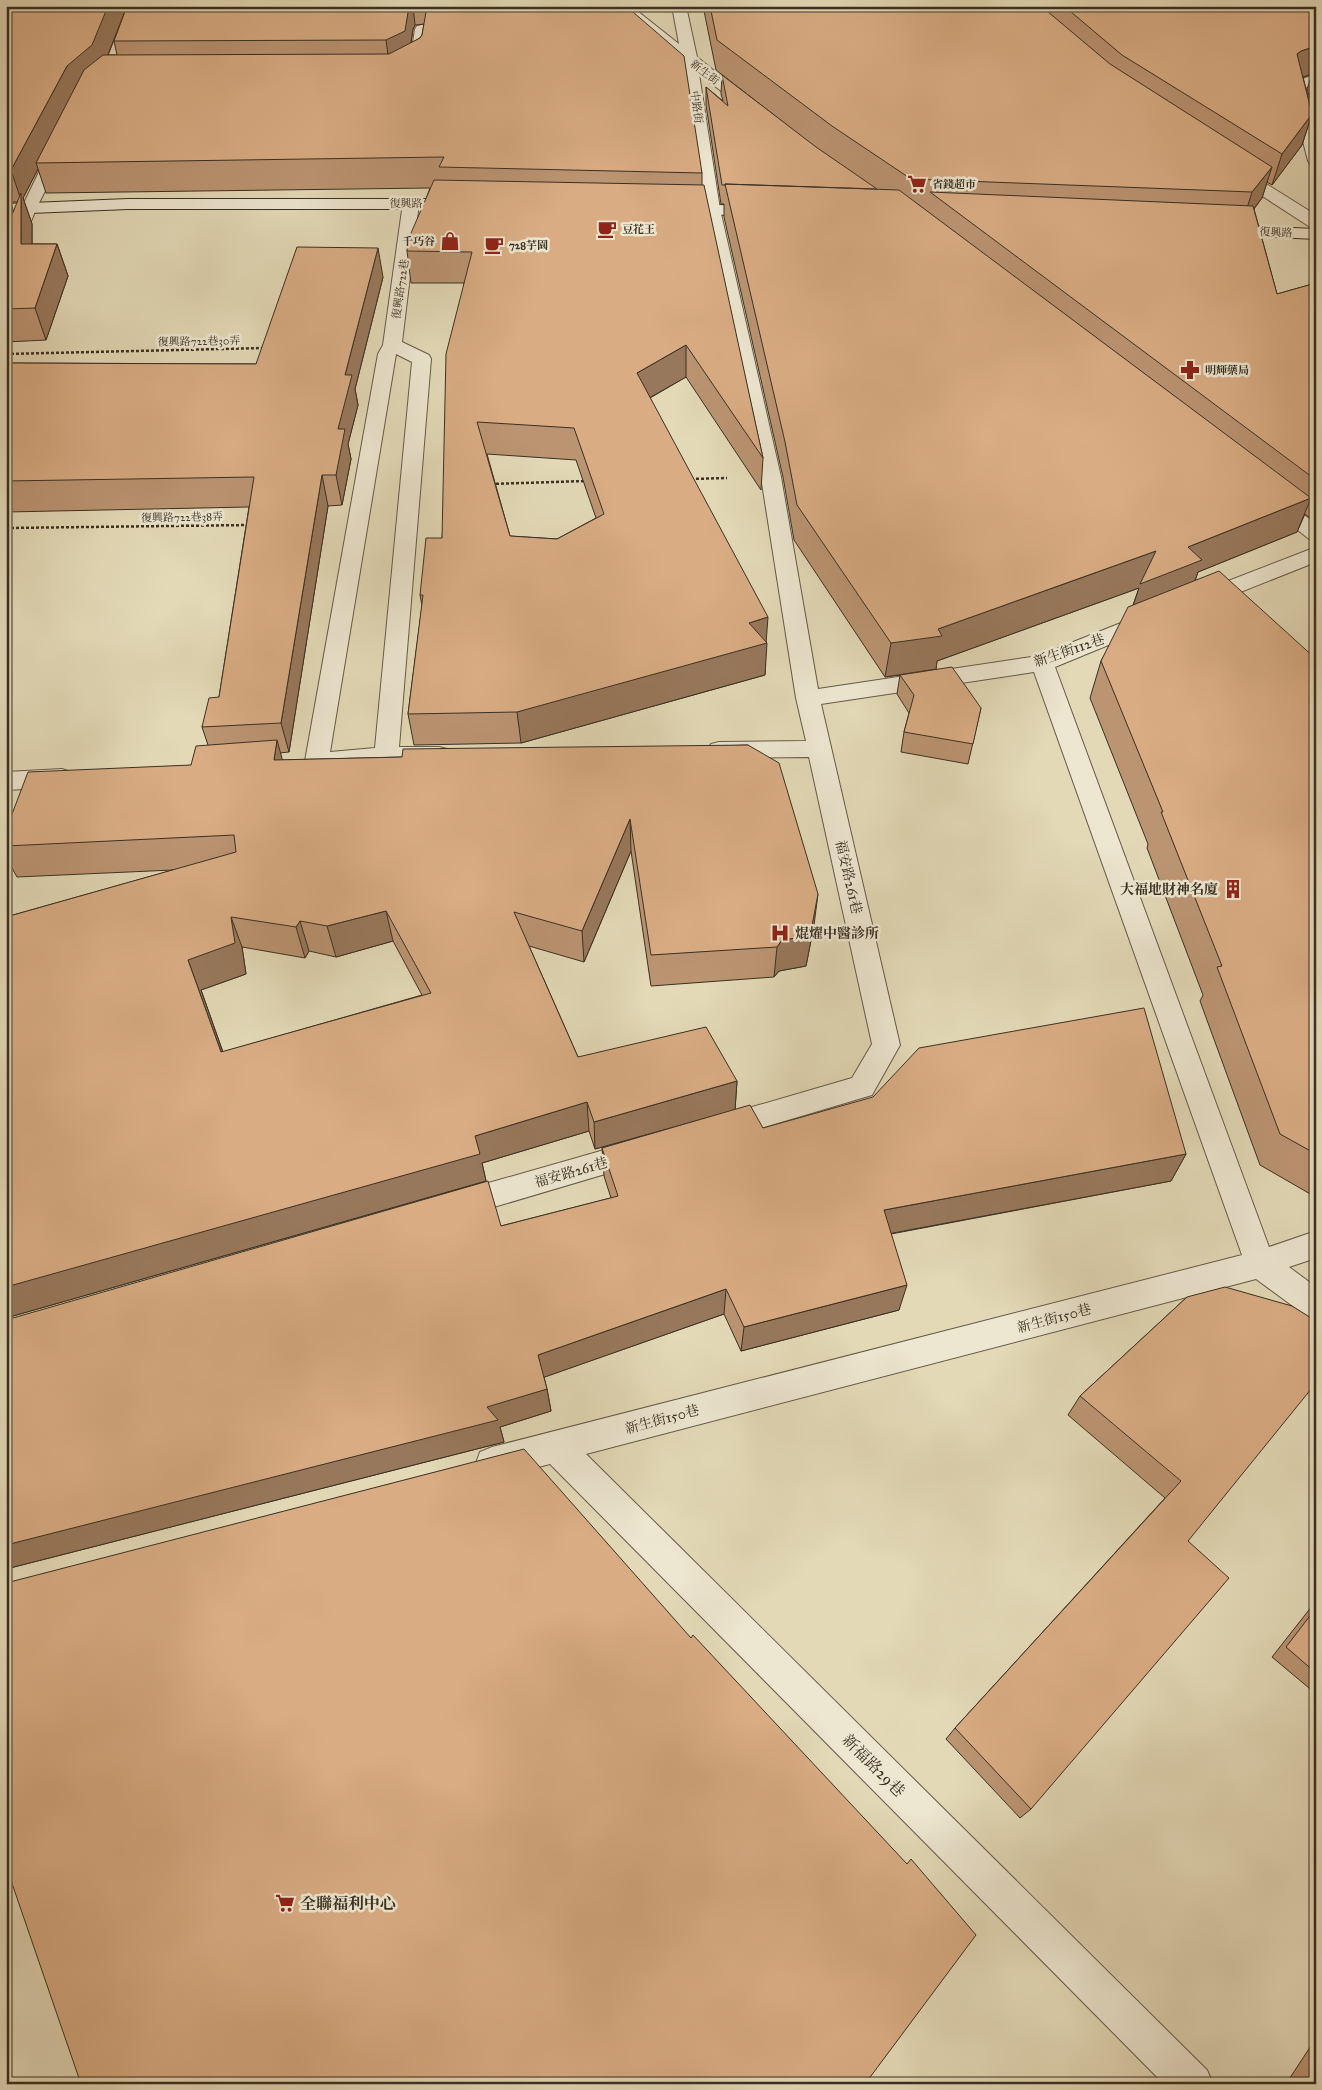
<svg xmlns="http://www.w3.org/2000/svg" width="1322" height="2090" font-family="'IM FELL Great Primer','Noto Serif TC',serif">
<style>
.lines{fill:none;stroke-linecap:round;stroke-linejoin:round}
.lane-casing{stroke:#645a48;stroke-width:2}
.street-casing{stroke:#645a48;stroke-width:2}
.secondary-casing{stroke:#3a3023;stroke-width:2}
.path{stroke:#3a3023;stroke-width:2.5;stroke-dasharray:3 2;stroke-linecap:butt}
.lane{fill:#ede6d0;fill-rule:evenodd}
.street{fill:#ede6d0;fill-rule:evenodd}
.secondary{fill:#ede6d0;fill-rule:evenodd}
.wall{fill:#bb9472;stroke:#3a3023;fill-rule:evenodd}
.shaded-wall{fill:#98785c;stroke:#3a3023}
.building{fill:#d9ac84;stroke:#3a3023;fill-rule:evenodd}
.labels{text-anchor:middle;stroke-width:5;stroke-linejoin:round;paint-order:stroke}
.far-street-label{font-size:11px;fill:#3a3023;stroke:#ede6d0}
.far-poi-label{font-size:11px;font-weight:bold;fill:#3a3023;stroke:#ede6d0;text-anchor:start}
.street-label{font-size:14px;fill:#3a3023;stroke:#ede6d0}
.poi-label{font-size:14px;font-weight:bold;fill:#3a3023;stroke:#ede6d0;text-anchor:end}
.near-street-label{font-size:16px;fill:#3a3023;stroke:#ede6d0}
.near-poi-label{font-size:16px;font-weight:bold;fill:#3a3023;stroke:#ede6d0;text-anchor:start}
</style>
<rect width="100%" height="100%" fill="#e3d9b7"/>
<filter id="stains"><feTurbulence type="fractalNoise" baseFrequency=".004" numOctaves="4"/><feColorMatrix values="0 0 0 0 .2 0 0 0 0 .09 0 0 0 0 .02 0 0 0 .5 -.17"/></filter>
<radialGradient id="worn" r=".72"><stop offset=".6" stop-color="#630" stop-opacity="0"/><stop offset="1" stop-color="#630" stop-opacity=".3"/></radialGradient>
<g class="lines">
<!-- lane casing -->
<g class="lane-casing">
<path id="lane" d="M422,25l5,1 2,3 -5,35 -11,8h-10l-2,-3 9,-7 5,-33 2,-3z
M1316,74v10l-11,4 11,41v37l-6,-2 -2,-3 -19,-75 3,-3z
M1233,165l6,2 77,48v13l-6,-1 -83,-54 -2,-3 2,-3z
M411,198l6,1 2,4 -17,139 27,13 2,4 -32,388h40l8,2 4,6 -4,6 -8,2 -53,1 -69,5 -8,-2 -4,-6 73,-407 5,-9 20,-142 2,-4zM396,354l16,8 -37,386 -45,4z
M712,204l6,1 2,4 61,268 37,212 220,-33 103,-41 8,-2 8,2 3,5 -3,5 -102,42 214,580 47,-16v27l-27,9 27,20v32l-11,-4 -49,-36 -670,175 621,616 6,14h-49l-614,-620 -58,15 -12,-5 -4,-11 4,-11 12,-5 750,-192 -208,-583 -213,32 79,341 -28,50 -151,45 -10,-3 -4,-9 4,-9 141,-41 20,-34 -63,-287 -90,1 -8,-2 -4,-6 4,-6 8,-2 87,-1 -10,-43 -35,-221 -57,-268 2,-4z
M1316,547v15l-108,43 -8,2 -8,-2 -3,-5 3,-5z
M62,769l9,3 3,6 -3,6 -9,3 -56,3v-18z
M639,1140l10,3 4,9 -4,9 -10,3 -182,54 -10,-4 -5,-9 5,-9 10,-4z"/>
</g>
<!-- street casing -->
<g class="street-casing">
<path id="street" d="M615,6h16l48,38 -7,-38h14l11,51 62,50 -3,3h-10l-47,-36 21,135 -2,4h-12l-2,-4 -21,-148z
M59,142l6,2 2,3 -31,62 -21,52 -3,4 -6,1v-26l45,-93 2,-3z
M1272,494l7,2 37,28v16l-7,-1 -44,-35 -3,-4 3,-4z"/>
</g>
<!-- secondary casing -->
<g class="secondary-casing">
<path id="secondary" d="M128,199h334l6,1 2,4 -2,4 -6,1h-334l-122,5v-10z
M673,204l89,2 6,1 2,4 -2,4 -6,1 -95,-3 -2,-4 2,-4z
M1222,225l94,4v10l-100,-5 -3,-4 3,-4z"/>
</g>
<!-- path -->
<path class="path" d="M6,354l258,-6
M691,479l36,-1
M491,484l94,-3
M6,528l244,-3"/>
<!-- lane -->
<use href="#lane" class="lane"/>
<!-- street -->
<use href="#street" class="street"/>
<!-- secondary -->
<use href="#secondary" class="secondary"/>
</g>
<!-- wall -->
<path class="wall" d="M6,6h620l76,167v12l61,273 -2,32 -75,-113 -36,21 116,244 -1,33 -244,68 -107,2 -6,-31 14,-108 -2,-11 22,-57 22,-255h-53l-4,-32 23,-63 -384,5 -8,-24 -15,29 9,26v20h25l11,32 -22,64 -40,2zM424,24l-2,11 -2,3 -9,5 2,-14 2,-4zM114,40v1l3,14h-9zM10,202h8l-4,10zM487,454l89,6 20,58 -39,21 -47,-3z
M703,6h613v112l-9,-29 5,-15 -9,3 9,37 -10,31 -30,40 -5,-3 -5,16 -8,11 23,85 39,-11v240l-11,-9 -8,18 -99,40 -3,9 121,78v535l-4,1 -52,-30 -60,-164 3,-6 -56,-147 1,-4 -58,-146 11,-37 32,-56 6,-17 -202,73 -1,8 45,39 -13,56 -67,-12 3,-20 5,-19 -12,-19 3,-19 -15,2 -91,-137 -11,-63 -59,-260v-13h-3l-15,-99v-18l17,14 -2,-7 1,-19 80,62 -86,-67z
M383,277l-28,112 3,16 -10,39 3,15 -9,46 -14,1 -39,246 -9,1 2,7 120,-3 346,-12 66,180 -8,41 -27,5 -5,6 -123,9 -20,-135 -47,111 -55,-16 49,111 159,24 -2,29 -140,39 -6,-18 -107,32 4,18 -480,137v-401l167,-47 -156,7 -11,-20v-27l185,-65 17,-20 -6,-18 17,-30 30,-190 -243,5v-149l250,1zM393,941l29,54 -199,57 -22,-62 45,-16 -4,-27 63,11 4,-7 27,6z
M763,1128l423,26 -15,27 -280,53 8,76 -158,41 -17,-37 -180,63 3,12 4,22 -51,16 4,15 -498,127v-249l495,-94 110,-28 -7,-22 -2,-28z
M1187,1297l1,244 -157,268 -11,9 -74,-79 9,-11 210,-230 -97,-83 12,-19z
M1316,1601v92h-1l-43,-36z
M1316,2038v46h-30z"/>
<!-- shaded-wall -->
<path class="shaded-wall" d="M108,6h19l-27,69 -64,88 2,6 -15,29 9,26v52l-11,-32v-44l-10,-30 56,-104z
M409,6h4l2,19 -2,4 -5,32 -18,9 -4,-30z
M1316,46v17l-4,11 -21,7 6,-27 4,-3z
M1312,114l-10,31 -30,40 10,-31z
M1272,167l-10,31 -20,26 10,-32z
M6,190l9,26 -9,19z
M57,244l11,32 -22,64 -11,-32z
M378,248l5,29 -28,112 3,16 -10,39 3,15 -9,46 -6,-30 2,-46 7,-54z
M686,345v32l-49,28v-32z
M322,475l6,31 -39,246 -8,-29z
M1311,498l-14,34 -99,40 -8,22 -61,24 10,-30 -202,73 -1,8 -51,8 6,-34 47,-14 218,-78 32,-4z
M768,617l-2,27 1,-1 -2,32 -244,68 -4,-31 232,-89z
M277,740l9,33 -12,-13z
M630,819l1,32 -47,111 -2,-31z
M818,894l-4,31 -8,41 -27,5 -5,6 3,-30z
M386,911l7,30 -57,16 -9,-31z
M231,917l11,30 4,27 -45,16 32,91 -12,-29 -33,-92z
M300,921l9,30 -4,7 -9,-31z
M737,1081l-2,29 -140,39 -1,-27z
M587,1102l2,29 -107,32 4,18 -480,137v-31l469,-151z
M1186,1154l-15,27 -294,55 7,-26z
M907,1285l-8,25 -158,41 3,-24z
M726,1289l-2,25 -182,64 -4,-23z
M547,1389l4,22 -51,16 4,15 -498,127v-24z"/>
<!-- building -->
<path class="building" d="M6,6h102l-16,39 -25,21 -56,104 -5,1z
M127,6h282l-4,25 -19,9 -272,1z
M427,6h199l58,50 18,117 -263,-6 5,-10 -408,6 48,-93 19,-15 286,-1 31,-16 2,-3z
M710,6h331l69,58 162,103 -20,25 -341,-13 -79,-53 -115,-86z
M1064,6h252v40l-15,5 -4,3 15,60 -30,40 -160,-99z
M722,75l94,72 61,42 -152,-5v1h-3l-16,-98 22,19z
M434,180l270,5 59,273 -77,-113 -49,28 131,244 -19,6 18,20 -250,69 -109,2 15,-119h-3l6,-57h16l4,-184 26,-102 -65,-1 1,-11zM477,422l97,6 30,86 -47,25 -47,-3z
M725,184l174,6 412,308 -123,49 14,13 -62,24 16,-33 -218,78 4,7 -51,7 -94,-138 -12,-63z
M930,192l323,14 24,88 39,-11v197z
M21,193v51h36l-22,64 -29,1v-80z
M297,247l81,1 -33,127h7l-14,54h7l-9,46h-14l-41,248 -79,4 7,-29 10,-1 35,-220 -248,4v-118l250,1z
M1219,571l97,88v495l-36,-20 -63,-167 5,-1 -61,-154h2l-62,-151 27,-54z
M952,667l29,41 -8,36 -69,-12 10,-37 -14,-20z
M277,740l-3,20 128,-3 1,-8 345,-4 31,18 39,131 -8,42 -28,4 -5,7 -126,8 -21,-136 -48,112 -68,-19 64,145 128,-30 31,54 -143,41 -7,-20 -112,34 5,18 -474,133v-370l230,-65 -2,-17 -228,11v-16l22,-58 163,-7 5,-19zM386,911l45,82 -210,59 -33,-92 47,-17 -4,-26 65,10 4,-6 27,5z
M1144,1008l42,146 -302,56 23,75 -163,42 -18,-38 -188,66 9,34 -60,18 11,13 -492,125v-225l482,-139 13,45 117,-30 -16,-48 148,-43 13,23 110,-31 46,-49z
M1225,1287l67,19 24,15v62l-128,158 41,37 -198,231 -76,-81 226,-247 -101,-85 107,-99z
M524,1449l167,189 2,-3 214,229 4,-5 65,76 -111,149h-784l-75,-218v-283z
M1316,1608v65l-30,-26z
M1316,2072v12h-8z"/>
<!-- icons -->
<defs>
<g id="supermarket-bare" transform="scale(1.5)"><path d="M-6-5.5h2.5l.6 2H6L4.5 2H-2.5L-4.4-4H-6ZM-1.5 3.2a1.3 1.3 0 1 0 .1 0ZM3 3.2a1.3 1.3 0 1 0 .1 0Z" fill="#8f2418" stroke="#ede6d0" stroke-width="2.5" paint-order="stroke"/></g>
<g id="cafe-bare" transform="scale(1.5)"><path d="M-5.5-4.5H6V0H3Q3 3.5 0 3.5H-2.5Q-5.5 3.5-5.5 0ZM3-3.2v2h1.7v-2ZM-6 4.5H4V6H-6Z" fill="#8f2418" stroke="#ede6d0" stroke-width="2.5" paint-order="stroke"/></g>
<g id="shop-bare" transform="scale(1.5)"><path d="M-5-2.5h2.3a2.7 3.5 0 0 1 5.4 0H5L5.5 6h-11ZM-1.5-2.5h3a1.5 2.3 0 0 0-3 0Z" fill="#8f2418" stroke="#ede6d0" stroke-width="2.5" paint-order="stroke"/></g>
<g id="pharmacy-bare" transform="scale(1.5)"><path d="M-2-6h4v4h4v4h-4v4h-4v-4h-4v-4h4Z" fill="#8f2418" stroke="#ede6d0" stroke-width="2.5" paint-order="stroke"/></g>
<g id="building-bare" transform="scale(1.5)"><path d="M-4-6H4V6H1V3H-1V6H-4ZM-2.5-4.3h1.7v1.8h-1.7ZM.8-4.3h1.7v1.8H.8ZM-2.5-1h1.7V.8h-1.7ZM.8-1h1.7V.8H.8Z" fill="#8f2418" stroke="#ede6d0" stroke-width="2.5" paint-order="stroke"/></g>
<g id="hospital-bare" transform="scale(1.5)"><path d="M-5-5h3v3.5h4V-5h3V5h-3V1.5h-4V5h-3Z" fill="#8f2418" stroke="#ede6d0" stroke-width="2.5" paint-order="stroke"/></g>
</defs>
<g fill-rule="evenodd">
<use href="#supermarket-bare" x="917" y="184"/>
<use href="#cafe-bare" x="607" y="229"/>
<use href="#shop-bare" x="450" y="241"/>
<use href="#cafe-bare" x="494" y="245"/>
<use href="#pharmacy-bare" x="1190" y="370"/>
<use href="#building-bare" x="1233" y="889"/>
<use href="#hospital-bare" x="780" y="933"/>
<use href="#supermarket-bare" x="285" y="1903"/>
</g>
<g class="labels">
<!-- far-street labels -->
<g class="far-street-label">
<text transform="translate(705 72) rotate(37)" y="4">新生街</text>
<text transform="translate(697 107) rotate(82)" y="4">中路街</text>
<text x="406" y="207">復興路</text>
<text transform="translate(1276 232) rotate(3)" y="4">復興路</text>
<text transform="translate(400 289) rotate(-82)" y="4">復興路722巷</text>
<text transform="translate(199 341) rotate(-1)" y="4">復興路722巷30弄</text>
<text transform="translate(182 517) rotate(-1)" y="4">復興路722巷38弄</text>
</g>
<!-- far-poi labels -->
<g class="far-poi-label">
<text x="932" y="188">省錢超市</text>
<text x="622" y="233">豆花王</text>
<text x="435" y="245" text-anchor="end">千巧谷</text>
<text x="509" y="249">728芋園</text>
<text x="1205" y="374">明輝藥局</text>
</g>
<!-- street labels -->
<g class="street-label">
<text transform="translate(1069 650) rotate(-19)" y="5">新生街112巷</text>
<text transform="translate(849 877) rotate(77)" y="5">福安路261巷</text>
<text transform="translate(571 1172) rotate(-16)" y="5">福安路261巷</text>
<text transform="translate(1054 1318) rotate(-15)" y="5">新生街150巷</text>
<text transform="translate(662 1419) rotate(-15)" y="5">新生街150巷</text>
</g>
<!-- poi labels -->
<g class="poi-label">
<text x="1218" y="894">大福地財神名廈</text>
<text x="795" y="938" text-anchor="start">焜燿中醫診所</text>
</g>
<!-- near-street labels -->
<g class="near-street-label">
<text transform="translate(874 1765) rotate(45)" y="6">新福路29巷</text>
</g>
<!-- near-poi labels -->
<g class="near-poi-label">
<text x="300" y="1909">全聯福利中心</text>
</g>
</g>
<!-- margin -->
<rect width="1322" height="2090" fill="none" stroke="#e3d9b7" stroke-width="25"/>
<rect x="8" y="8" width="1307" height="2075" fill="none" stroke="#3a3023" stroke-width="2.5"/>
<rect x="12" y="12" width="1297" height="2065" fill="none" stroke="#3a3023"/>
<rect width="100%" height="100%" filter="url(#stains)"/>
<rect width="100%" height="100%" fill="url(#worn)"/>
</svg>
